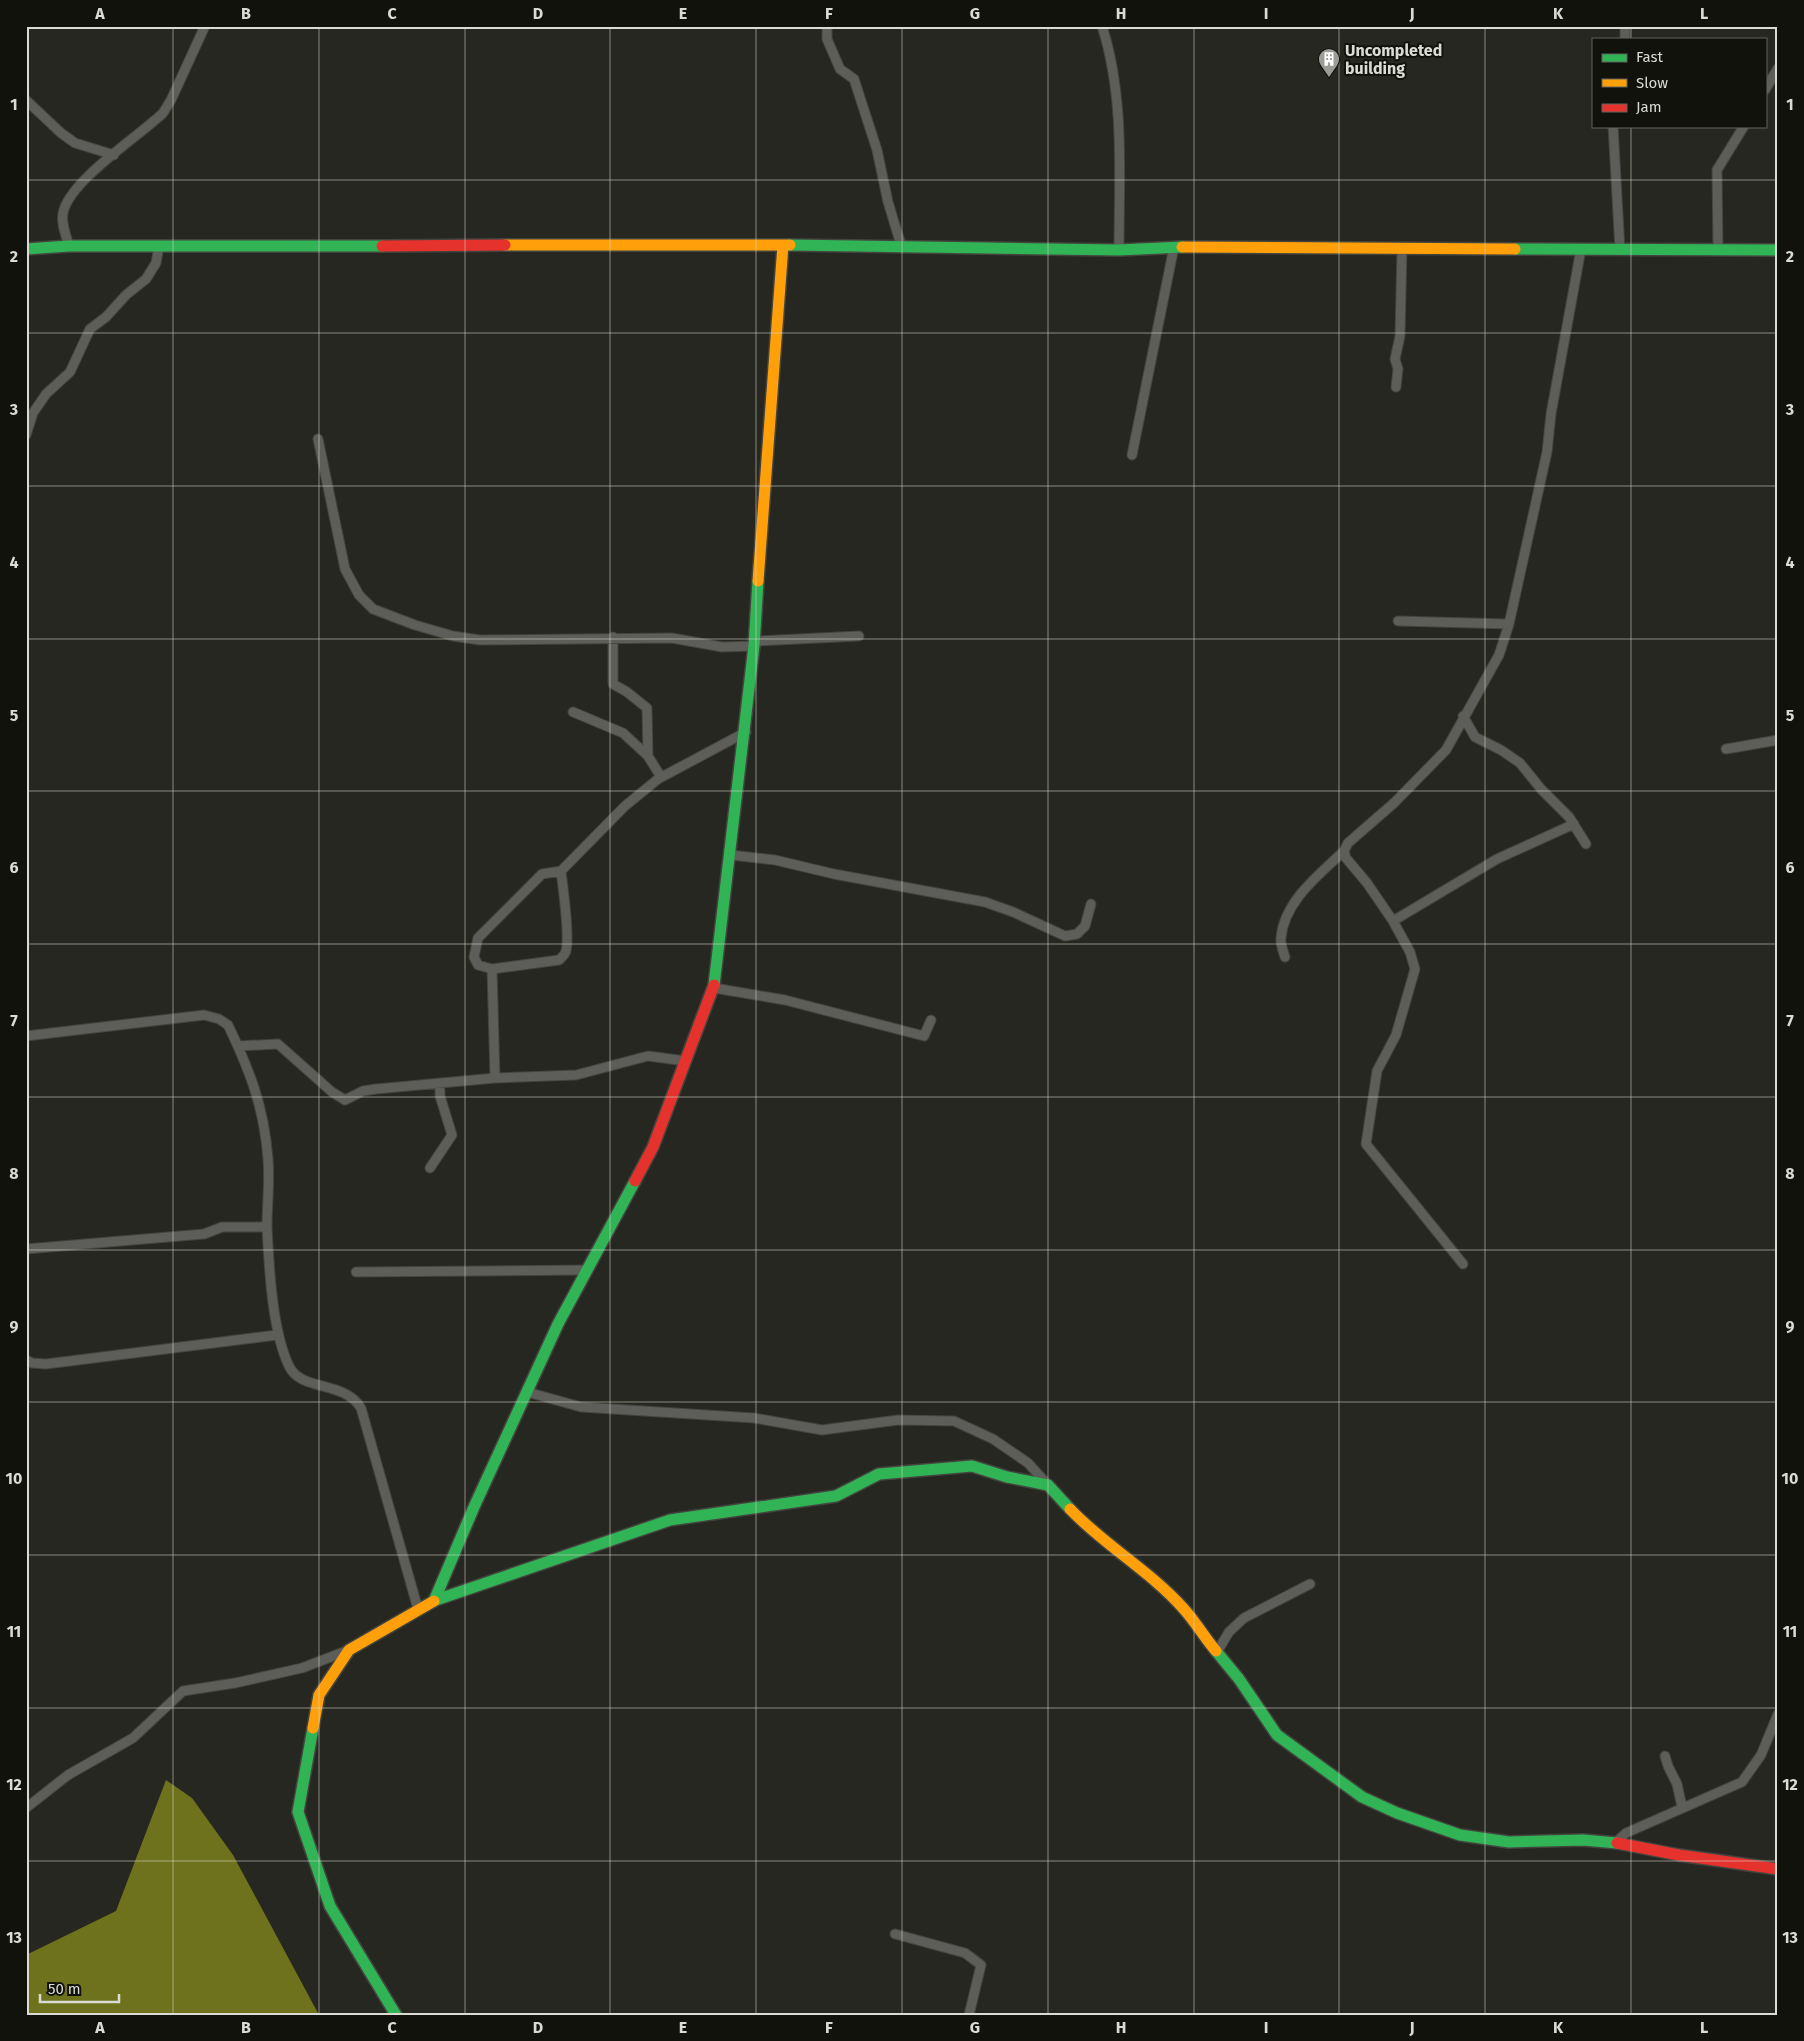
<svg xmlns="http://www.w3.org/2000/svg" width="1804" height="2041" font-family="'Fira Sans',sans-serif">
<style>
.water{fill:#6f721c}
.lines{fill:none;stroke-linecap:round;stroke-linejoin:round}
.street-casing{stroke:#44443f;stroke-width:11}
.fast-casing{stroke:#44443f;stroke-width:14}
.slow-casing{stroke:#44443f;stroke-width:14}
.jam-casing{stroke:#44443f;stroke-width:14}
.street{stroke:#5d5e59;stroke-width:9}
.fast{stroke:#30b455;stroke-width:11}
.slow{stroke:#ff9f0a;stroke-width:11}
.jam{stroke:#e5322d;stroke-width:11}
.grid{fill:none;stroke:#dadbd4;stroke-width:1;stroke-opacity:0.55}
.labels{text-anchor:middle;stroke-width:4;stroke-linejoin:round;paint-order:stroke}
.poi-label{font-size:16px;font-weight:bold;fill:#dadbd4;stroke:#12120d;text-anchor:start}
.neatline{fill:none;stroke:#dadbd4;stroke-width:2}
.grid-label{font-size:16px;text-anchor:middle;font-weight:bold;fill:#dadbd4}
</style>
<rect width="100%" height="100%" fill="#272721"/>
<!-- water -->
<path class="water" d="M166,1780l26,18 41,57 86,160h-293v-60l90,-44z"/>
<g class="lines">
<!-- street casing -->
<g class="street-casing">
<path id="street" d="M827,26v13l13,30 14,10 23,71 11,52 14,46
M1102,26c23,72 17,149 17,224
M1625,39v-13
M1765,90l13,-22
M26,100l35,33 14,10 39,12
M1613,126l7,124
M69,246c-3,-11 -8,-22 -6,-33 6,-32 75,-76 100,-100l8,-13 34,-74
M1718,250l-1,-80 27,-44
M1396,387l2,-18 -3,-10 5,-23 2,-88
M26,435l7,-22 13,-19 24,-22 20,-43 16,-12 20,-22 20,-16 10,-16 3,-17
M318,439l27,130 14,26 14,14 42,16 38,11 27,4 192,-2 50,9 32,-1
M1132,455l42,-208
M1398,621l111,3
M613,637v47l14,8 20,16 1,48 13,21
M755,637l2,4 102,-5
M573,712l50,21 25,23
M1463,716l12,21 26,13 19,13 21,26 28,28 17,27
M1726,749l52,-9
M731,855l44,5 59,14 151,28 28,10 52,24 12,-2 8,-8 6,-22
M1393,921l104,-62 77,-35
M1285,957c-2,-6 -5,-14 -4,-19 3,-37 39,-64 63,-87
M492,969l67,-9c3,-3 6,-5 7,-9 4,-17 -3,-62 -5,-80
M714,988l71,12 139,36 7,-16
M26,1036l178,-21 15,4 9,6c22,46 36,82 40,134 2,22 -1,45 -1,68 2,39 5,104 22,139 12,26 55,14 72,42l57,201
M238,1046l40,-2 54,48 13,8 18,-9 13,-2 119,-11 81,-3 72,-19 38,5
M495,1078l-3,-109 -14,-4 -4,-8 4,-19 64,-64 19,-3 64,-65 33,-27 88,-47
M430,1168l22,-33 -12,-39v-13
M26,1249l178,-15 18,-7h45
M1463,1264l-97,-120 11,-73 19,-36 19,-66 -5,-17 -17,-31 -26,-38 -21,-25 -2,-7 4,-8 46,-40 52,-53 53,-95 10,-31 38,-172 4,-38 30,-165
M356,1272l230,-2
M26,1360l6,3 14,1 231,-29
M527,1392l54,15 173,11 68,12 76,-10 56,1 39,18 35,24 20,22
M1217,1652l12,-20 15,-14 66,-34
M1665,1756l3,10 9,18 5,23
M26,1808l42,-33 65,-37 50,-47 52,-8 67,-15 47,-18
M1615,1843l11,-10 116,-51 19,-27 17,-41
M895,1934l70,19 16,12 -12,50"/>
</g>
<!-- fast casing -->
<g class="fast-casing">
<path id="fast" d="M790,245l329,5 63,-3
M26,249l43,-3h313
M1515,249l263,1
M714,985l40,-339 4,-65
M436,1600l234,-80 166,-24 43,-22 93,-8 35,11 41,8 22,24
M434,1601l40,-94 84,-183 77,-143
M1216,1651l23,28 38,56 85,62 35,16 63,22 49,7 74,-2 34,3
M313,1728l-15,84 32,94 66,109"/>
</g>
<!-- slow casing -->
<g class="slow-casing">
<path id="slow" d="M505,245h285
M1182,247l333,2
M758,581l25,-336
M1070,1509c34,36 79,61 113,99 12,13 21,29 33,43
M313,1728l6,-33 30,-45 85,-49"/>
</g>
<!-- jam casing -->
<g class="jam-casing">
<path id="jam" d="M382,246l123,-1
M635,1181l18,-34 61,-162
M1617,1843l62,12 99,14"/>
</g>
<!-- street -->
<use href="#street" class="street"/>
<!-- fast -->
<use href="#fast" class="fast"/>
<!-- slow -->
<use href="#slow" class="slow"/>
<!-- jam -->
<use href="#jam" class="jam"/>
</g>
<!-- grid -->
<path class="grid" d="M173,26v1989M319,26v1989M465,26v1989M610,26v1989M756,26v1989M902,26v1989M1048,26v1989M1194,26v1989M1339,26v1989M1485,26v1989M1631,26v13M1631,126v1889M26,180h1752M26,333h1752M26,486h1752M26,639h1752M26,791h1752M26,944h1752M26,1097h1752M26,1250h1752M26,1402h1752M26,1555h1752M26,1708h1752M26,1861h1752"/>
<!-- icons -->
<defs>
<g id="building-pin" transform="scale(1.125)"><path d="M0 17L-7.5 6A9.5 9.5 0 1 1 7.5 6Z" fill="#9b9c95" stroke="#12120d"/><path d="M-4-6H4V6H1V3H-1V6H-4ZM-2.5-4.3h1.7v1.8h-1.7ZM.8-4.3h1.7v1.8H.8ZM-2.5-1h1.7V.8h-1.7ZM.8-1h1.7V.8H.8Z" fill="#fff"/></g>
</defs>
<g fill-rule="evenodd">
<use href="#building-pin" x="1329" y="59"/>
</g>
<g class="labels">
<!-- poi labels -->
<g class="poi-label">
<text x="1345" y="56">Uncompleted<tspan x="1345" dy="18">building</tspan></text>
</g>
</g>
<!-- border -->
<rect width="1804" height="2041" fill="none" stroke="#12120d" stroke-width="55"/>
<!-- legend -->
<rect x="1592" y="38" width="175" height="90" fill="#12120d" stroke="#62625d"/>
<rect x="1602" y="54" width="25" height="8" fill="#30b455" stroke="#62625d"/>
<text x="1636" y="62" font-size="15" fill="#dadbd4">Fast</text>
<rect x="1602" y="79" width="25" height="8" fill="#ff9f0a" stroke="#62625d"/>
<text x="1636" y="88" font-size="15" fill="#dadbd4">Slow</text>
<rect x="1602" y="104" width="25" height="8" fill="#e5322d" stroke="#62625d"/>
<text x="1636" y="112" font-size="15" fill="#dadbd4">Jam</text>
<!-- scale -->
<path d="M40 1994v8h79v-8" fill="none" stroke="#dadbd4" stroke-width="2.5"/>
<text x="48" y="1994" font-size="15" fill="#dadbd4" stroke="#12120d" stroke-width="4" paint-order="stroke">50 m</text>
<rect x="28" y="28" width="1748" height="1986" class="neatline"/>
<g class="grid-label">
<text x="100" y="19">A</text>
<text x="246" y="19">B</text>
<text x="392" y="19">C</text>
<text x="538" y="19">D</text>
<text x="683" y="19">E</text>
<text x="829" y="19">F</text>
<text x="975" y="19">G</text>
<text x="1121" y="19">H</text>
<text x="1266" y="19">I</text>
<text x="1412" y="19">J</text>
<text x="1558" y="19">K</text>
<text x="1704" y="19">L</text>
<text x="14" y="110">1</text>
<text x="1790" y="110">1</text>
<text x="14" y="262">2</text>
<text x="1790" y="262">2</text>
<text x="14" y="415">3</text>
<text x="1790" y="415">3</text>
<text x="14" y="568">4</text>
<text x="1790" y="568">4</text>
<text x="14" y="721">5</text>
<text x="1790" y="721">5</text>
<text x="14" y="873">6</text>
<text x="1790" y="873">6</text>
<text x="14" y="1026">7</text>
<text x="1790" y="1026">7</text>
<text x="14" y="1179">8</text>
<text x="1790" y="1179">8</text>
<text x="14" y="1332">9</text>
<text x="1790" y="1332">9</text>
<text x="14" y="1484">10</text>
<text x="1790" y="1484">10</text>
<text x="14" y="1637">11</text>
<text x="1790" y="1637">11</text>
<text x="14" y="1790">12</text>
<text x="1790" y="1790">12</text>
<text x="14" y="1943">13</text>
<text x="1790" y="1943">13</text>
<text x="100" y="2033">A</text>
<text x="246" y="2033">B</text>
<text x="392" y="2033">C</text>
<text x="538" y="2033">D</text>
<text x="683" y="2033">E</text>
<text x="829" y="2033">F</text>
<text x="975" y="2033">G</text>
<text x="1121" y="2033">H</text>
<text x="1266" y="2033">I</text>
<text x="1412" y="2033">J</text>
<text x="1558" y="2033">K</text>
<text x="1704" y="2033">L</text>
</g>
</svg>
